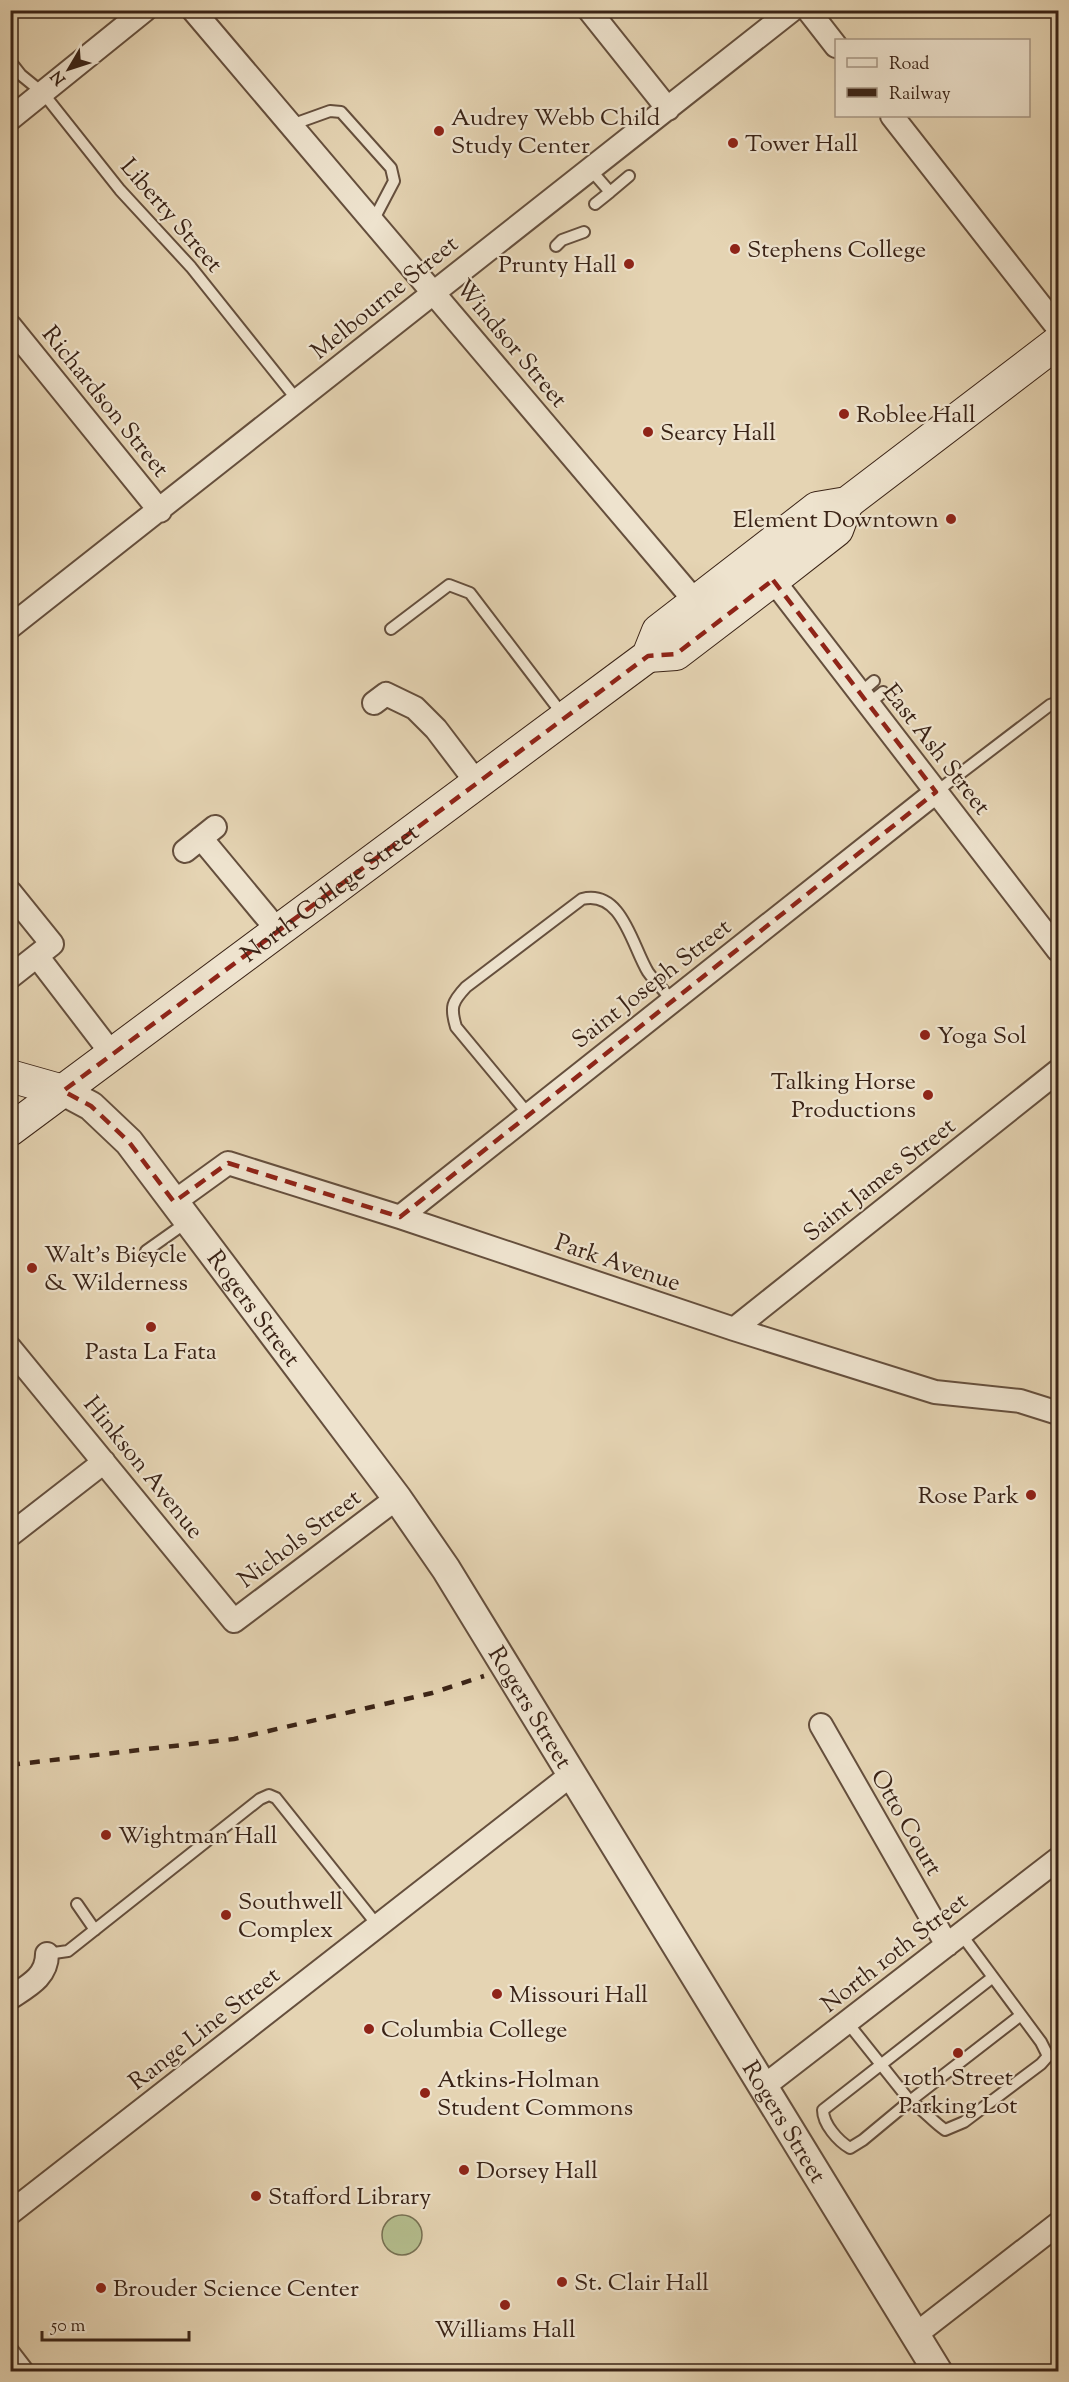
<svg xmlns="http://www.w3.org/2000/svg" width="1069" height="2382" font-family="'Sorts Mill Goudy',serif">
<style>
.green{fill:#b4bd8d;stroke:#777052;stroke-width:1.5}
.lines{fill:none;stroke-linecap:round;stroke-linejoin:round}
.service-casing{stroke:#654f3d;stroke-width:14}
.minor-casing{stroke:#654f3d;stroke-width:26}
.tertiary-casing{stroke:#654f3d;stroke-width:32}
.secondary-casing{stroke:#3a2316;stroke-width:34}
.service{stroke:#eee3ce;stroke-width:10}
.minor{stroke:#eee3ce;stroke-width:22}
.tertiary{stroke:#eee3ce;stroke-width:28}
.secondary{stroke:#eee3ce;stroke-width:32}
.rail{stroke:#3a2316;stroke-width:4.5;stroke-dasharray:10 10;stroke-linecap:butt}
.marked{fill:none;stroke:#8f2418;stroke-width:4.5;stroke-dasharray:12 8;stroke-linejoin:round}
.poi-dot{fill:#8f2418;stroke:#eee3ce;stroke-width:2}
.labels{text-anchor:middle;stroke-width:4.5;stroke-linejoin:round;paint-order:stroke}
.poi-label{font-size:24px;fill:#3a2316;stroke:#eee3ce;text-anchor:start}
.street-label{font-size:24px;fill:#3a2316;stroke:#eee3ce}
</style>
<rect width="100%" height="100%" fill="#e5d4b3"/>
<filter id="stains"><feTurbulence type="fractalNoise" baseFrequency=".00333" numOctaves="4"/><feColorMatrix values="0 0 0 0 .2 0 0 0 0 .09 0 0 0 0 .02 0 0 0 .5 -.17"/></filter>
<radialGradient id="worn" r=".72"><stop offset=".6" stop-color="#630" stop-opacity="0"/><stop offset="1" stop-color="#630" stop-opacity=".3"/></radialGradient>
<!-- green -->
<path class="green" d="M382 2235a20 20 0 1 1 40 0a20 20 0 1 1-40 0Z"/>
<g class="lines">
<!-- service casing -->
<g class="service-casing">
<path id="service" d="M10,61l11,14 22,18 77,97 71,77 107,134
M291,125l39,-14 11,1 50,56 3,13 -21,40
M590,169l20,23 19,-16
M595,204l15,-12
M556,246l6,-6 22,-8
M391,629l58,-44 21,8 93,122
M860,693l14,-12
M868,704l15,-12
M936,792l114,-87 8,-3
M529,1115l-73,-88c-6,-20 -4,-25 10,-40l116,-88c40,-10 50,47 66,73 7,10 17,19 24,29
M146,1251l41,-29
M77,1904l18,26
M47,1954l21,-3 192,-152 9,-4 7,3 102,128
M993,1977l-170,133c0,14 15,31 27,38l13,-8 47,-39 111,-86
M847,2022l63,79c13,8 22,20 35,29l19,-8 77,-58 7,-8 -7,-14 -80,-108
M10,2346l20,26"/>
</g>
<!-- minor casing -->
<g class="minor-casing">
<path id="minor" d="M193,10l502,591
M589,10l79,99
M808,10l28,36
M892,116l166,212
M10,119l135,-109
M10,326l150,185
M773,580l285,370
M10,627l782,-617
M374,703l12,-9 29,14 21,21 41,54
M201,838l78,94
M185,851l30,-24
M10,892l42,52 -42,33
M37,956l75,98
M174,1202l54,-39 172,54 334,112 201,63 85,9 38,12
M400,1217l536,-425
M734,1329l324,-258
M10,1348l224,273 163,-123
M10,1535l94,-73
M821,1725l126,220
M10,1998c18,-12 37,-21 37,-44
M763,2087l295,-228
M10,2213l561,-438
M915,2335l143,-111"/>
</g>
<!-- tertiary casing -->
<g class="tertiary-casing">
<g id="tertiary">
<path id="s1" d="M63,1091l28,15 38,36 268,356 49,71 492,803"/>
</g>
</g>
<!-- secondary casing -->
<g class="secondary-casing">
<g id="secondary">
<path d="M648,656l28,-2 97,-74 64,-50 10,-27"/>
<path d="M10,1076l53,15"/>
<path id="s2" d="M10,1130l638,-474 10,-25 159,-123 30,-5 211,-161"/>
</g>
</g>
<!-- service -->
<use href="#service" class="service"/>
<!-- minor -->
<use href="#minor" class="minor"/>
<!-- tertiary -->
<use href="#tertiary" class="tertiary"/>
<!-- secondary -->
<use href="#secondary" class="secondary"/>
<!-- rail -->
<path class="rail" d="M10,1765l224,-26 198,-46 52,-17"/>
</g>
<!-- marked area -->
<path class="marked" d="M773,580l163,212 -536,425 -172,-54 -54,39 -45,-60 -38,-36 -28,-15 585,-435 28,-2z"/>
<!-- markers -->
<g class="poi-dot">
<circle cx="439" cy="131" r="6"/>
<circle cx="733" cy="143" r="6"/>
<circle cx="735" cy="249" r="6"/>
<circle cx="629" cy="264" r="6"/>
<circle cx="844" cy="414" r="6"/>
<circle cx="648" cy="432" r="6"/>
<circle cx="951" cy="519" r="6"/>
<circle cx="925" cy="1035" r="6"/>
<circle cx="928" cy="1095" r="6"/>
<circle cx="32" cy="1268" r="6"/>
<circle cx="151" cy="1327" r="6"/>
<circle cx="1031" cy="1495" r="6"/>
<circle cx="106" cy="1835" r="6"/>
<circle cx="226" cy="1915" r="6"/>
<circle cx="497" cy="1994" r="6"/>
<circle cx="369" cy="2029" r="6"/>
<circle cx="958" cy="2053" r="6"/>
<circle cx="425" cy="2093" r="6"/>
<circle cx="464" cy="2170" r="6"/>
<circle cx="256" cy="2196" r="6"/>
<circle cx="562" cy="2282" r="6"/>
<circle cx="101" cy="2288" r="6"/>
<circle cx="505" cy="2305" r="6"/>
</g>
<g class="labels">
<!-- poi labels -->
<g class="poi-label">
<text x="451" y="125">Audrey Webb Child<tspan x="451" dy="28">Study Center</tspan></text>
<text x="745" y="151">Tower Hall</text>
<text x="747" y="257">Stephens College</text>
<text x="617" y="272" text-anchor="end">Prunty Hall</text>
<text x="856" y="422">Roblee Hall</text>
<text x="660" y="440">Searcy Hall</text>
<text x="939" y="527" text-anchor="end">Element Downtown</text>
<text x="937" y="1043">Yoga Sol</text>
<text x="916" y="1089" text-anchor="end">Talking Horse<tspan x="916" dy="28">Productions</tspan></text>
<text x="44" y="1262">Walt's Bicycle<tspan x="44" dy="28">&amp; Wilderness</tspan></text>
<text x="151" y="1359" text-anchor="middle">Pasta La Fata</text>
<text x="1019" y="1503" text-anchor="end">Rose Park</text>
<text x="118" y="1843">Wightman Hall</text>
<text x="238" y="1909">Southwell<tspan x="238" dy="28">Complex</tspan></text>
<text x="509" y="2002">Missouri Hall</text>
<text x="381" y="2037">Columbia College</text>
<text x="958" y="2085" text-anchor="middle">10th Street<tspan x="958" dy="28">Parking Lot</tspan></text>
<text x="437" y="2087">Atkins-Holman<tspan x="437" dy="28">Student Commons</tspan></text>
<text x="476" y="2178">Dorsey Hall</text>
<text x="268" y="2204">Stafford Library</text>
<text x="574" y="2290">St. Clair Hall</text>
<text x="113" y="2296">Brouder Science Center</text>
<text x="505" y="2337" text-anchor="middle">Williams Hall</text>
</g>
<!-- street labels -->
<g class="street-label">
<text transform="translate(172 215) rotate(49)" y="8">Liberty Street</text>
<text transform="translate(384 297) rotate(-39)" y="8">Melbourne Street</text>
<text transform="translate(512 343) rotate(50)" y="8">Windsor Street</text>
<text transform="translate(106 401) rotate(51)" y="8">Richardson Street</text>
<text transform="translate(937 749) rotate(52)" y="8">East Ash Street</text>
<text dy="8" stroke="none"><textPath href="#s2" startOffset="398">North College Street</textPath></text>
<text transform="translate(651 983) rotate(-38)" y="8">Saint Joseph Street</text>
<text transform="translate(879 1179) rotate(-38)" y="8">Saint James Street</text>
<text transform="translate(618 1262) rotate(19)" y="8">Park Avenue</text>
<text dy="8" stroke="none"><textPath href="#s1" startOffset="292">Rogers Street</textPath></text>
<text transform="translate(144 1467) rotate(51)" y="8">Hinkson Avenue</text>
<text transform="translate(299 1538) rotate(-37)" y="8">Nichols Street</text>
<text dy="8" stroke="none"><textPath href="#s1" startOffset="778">Rogers Street</textPath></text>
<text transform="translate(907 1822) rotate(60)" y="8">Otto Court</text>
<text transform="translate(894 1952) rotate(-38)" y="8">North 10th Street</text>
<text transform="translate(204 2028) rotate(-38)" y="8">Range Line Street</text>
<text dy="8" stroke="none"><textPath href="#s1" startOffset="1264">Rogers Street</textPath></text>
</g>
</g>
<!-- margin -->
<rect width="1069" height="2382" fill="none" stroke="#e5d4b3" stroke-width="36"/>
<rect x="12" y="12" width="1045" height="2358" fill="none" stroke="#3a2316" stroke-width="3"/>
<rect x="18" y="18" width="1033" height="2346" fill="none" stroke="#3a2316" stroke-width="1.5"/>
<!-- legend -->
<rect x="835" y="39" width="195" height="78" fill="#eee3ce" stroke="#a69684" stroke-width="1.5"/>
<rect x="847" y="58" width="30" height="9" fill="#eee3ce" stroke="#a69684" stroke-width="1.5"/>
<text x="889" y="69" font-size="18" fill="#3a2316">Road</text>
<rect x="847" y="88" width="30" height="9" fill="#3a2316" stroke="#a69684" stroke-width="1.5"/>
<text x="889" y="99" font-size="18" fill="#3a2316">Railway</text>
<!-- north arrow -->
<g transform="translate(69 69) rotate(231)" stroke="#eee3ce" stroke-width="4.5" paint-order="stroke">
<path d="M0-4.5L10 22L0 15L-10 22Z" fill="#3a2316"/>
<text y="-9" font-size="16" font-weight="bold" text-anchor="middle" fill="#3a2316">N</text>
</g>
<!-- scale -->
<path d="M42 2331v9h147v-9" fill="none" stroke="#3a2316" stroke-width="3"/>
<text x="51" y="2331" font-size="18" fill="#3a2316" stroke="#eee3ce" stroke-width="4.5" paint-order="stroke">50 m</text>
<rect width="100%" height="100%" filter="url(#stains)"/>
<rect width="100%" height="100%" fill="url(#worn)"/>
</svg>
